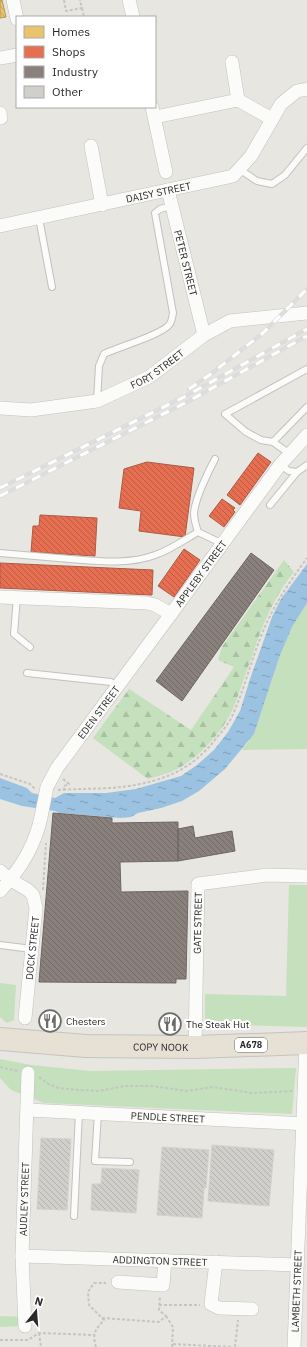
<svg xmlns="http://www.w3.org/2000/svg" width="307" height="1347" font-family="'IBM Plex Sans',sans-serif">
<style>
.green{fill:#c4e0bc}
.forest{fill:url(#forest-firs)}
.water{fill:url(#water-ripples)}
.homes{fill:url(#homes-back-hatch);stroke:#b09657}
.shops{fill:url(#shops-back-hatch);stroke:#ae5a45}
.industry{fill:url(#industry-back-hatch);stroke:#6d6763}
.building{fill:url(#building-back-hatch);stroke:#d2d1cc}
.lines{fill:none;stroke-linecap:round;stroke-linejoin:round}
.lane-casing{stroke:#c2c1c0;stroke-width:8}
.street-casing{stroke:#c2c1c0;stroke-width:14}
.highway-casing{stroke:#c4c4c1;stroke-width:24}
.path{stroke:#c5c5c4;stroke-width:2;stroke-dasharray:3 2;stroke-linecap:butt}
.lane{stroke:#fbfbfa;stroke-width:6}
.street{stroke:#fbfbfa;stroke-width:13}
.highway{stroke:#e6e0d5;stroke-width:22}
.rail-casing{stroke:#ddddde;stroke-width:4.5}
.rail{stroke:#fff;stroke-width:3;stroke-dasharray:9;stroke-linecap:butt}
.street-bridge-casing{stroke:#c2c1c0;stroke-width:14;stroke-linecap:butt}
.street-bridge{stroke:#fbfbfa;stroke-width:13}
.labels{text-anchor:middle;stroke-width:4;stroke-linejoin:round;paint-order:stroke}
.shield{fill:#fff;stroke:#6a6a6a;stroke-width:1}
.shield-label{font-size:9px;font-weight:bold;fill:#2a2a2a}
.street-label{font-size:10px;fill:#2a2a2a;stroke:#fff}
.poi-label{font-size:10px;fill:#2a2a2a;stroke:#fff;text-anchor:start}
</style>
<defs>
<pattern id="forest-firs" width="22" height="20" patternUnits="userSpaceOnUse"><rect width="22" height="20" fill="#c4e0bc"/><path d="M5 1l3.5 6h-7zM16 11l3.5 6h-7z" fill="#a9c0a2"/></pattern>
<pattern id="water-ripples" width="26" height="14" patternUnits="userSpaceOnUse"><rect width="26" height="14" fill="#9bc2e1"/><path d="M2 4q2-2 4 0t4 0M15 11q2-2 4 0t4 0" fill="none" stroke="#7f9eb7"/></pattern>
<pattern id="homes-back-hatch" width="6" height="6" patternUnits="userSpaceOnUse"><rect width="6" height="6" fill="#e9c46a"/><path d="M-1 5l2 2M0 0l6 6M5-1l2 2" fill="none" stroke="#c8a95c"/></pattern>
<pattern id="shops-back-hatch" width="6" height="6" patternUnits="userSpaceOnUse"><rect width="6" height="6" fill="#e76f51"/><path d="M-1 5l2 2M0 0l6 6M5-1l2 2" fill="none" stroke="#bb5b43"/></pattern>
<pattern id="industry-back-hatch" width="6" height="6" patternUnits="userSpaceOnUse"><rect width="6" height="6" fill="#8a817c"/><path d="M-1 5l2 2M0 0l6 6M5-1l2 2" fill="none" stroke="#716a66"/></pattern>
<pattern id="building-back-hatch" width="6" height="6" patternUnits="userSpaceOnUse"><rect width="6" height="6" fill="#d0cfcb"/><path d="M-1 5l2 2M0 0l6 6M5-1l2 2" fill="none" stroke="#b3b2ae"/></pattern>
</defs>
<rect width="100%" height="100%" fill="#e7e6e0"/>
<!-- green -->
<path class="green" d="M307,603v146l-65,1 12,-16 25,-76 13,-31z
M289,885h18v142l-102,-3v-30l81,2z
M0,983l16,2 -2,35 -7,3 -7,-6z
M0,1059l31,6 60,6 205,-3 -4,46 -248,-11 -33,-13 -11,-12z
M0,1316l25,1v9l-25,1z"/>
<!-- forest -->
<path class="forest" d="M284,560l10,12c-25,30 -36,67 -49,104 -5,12 -8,25 -14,37 -11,21 -31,43 -52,55 -10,5 -20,8 -31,11l-55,-41 36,-49 62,41 43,-63 -16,-7 4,-13z"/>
<!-- water -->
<path class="water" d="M307,564v39l-15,24 -13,31 -25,76 -29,35 -26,22 -17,10 -21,7 -23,5 -7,4 -10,1 -62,-5 -4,-2 -33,-5 -22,-7v-21l27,10 5,5 23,5 9,-5h42l30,-4 45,-13 16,-11 17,-15 14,-18 12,-21 10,-32 22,-62 9,-18z"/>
<!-- homes -->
<path class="homes" d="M0,0h2l4,17 -6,1z"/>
<!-- shops -->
<path class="shops" d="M258,453l13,9 -31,43 -13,-10z
M147,462l47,6 -9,69 -46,-6 2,-20 -22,-3 5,-39z
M222,499l13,9 -2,2 2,2 -11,15 -15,-11z
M40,515l57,3 -2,38 -64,-4 2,-26h6z
M184,549l16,11 -26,37 -16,-11z
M0,563l153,7 -1,25 -152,-7z"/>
<!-- industry -->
<path class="industry" d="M251,553l23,17 -92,131 -26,-20z
M53,813l59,5v5l66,-1v39l-58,1 1,30 67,-1 -2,88h-10v4l-137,-1z
M193,826l2,12 37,-7 3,20 -57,10v-32z"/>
<!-- building -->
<path class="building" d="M41,1138l30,1 -4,71 -30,-1z
M212,1145l62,5 -5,56 -61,-5z
M162,1147l47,3 -3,38h-2l-2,30 -45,-3z
M102,1168l37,2 -3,43 -45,-3 1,-26h9z"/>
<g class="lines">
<!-- lane casing -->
<g class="lane-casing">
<path id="lane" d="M239,169l18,12 15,3 13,-9 22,-27
M39,218l13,69
M97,401l2,-35 5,-12c14,-7 57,-19 65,-29 3,-3 3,-8 4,-12l-18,-100 5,-4 11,-3
M273,442l34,-35
M290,454l-17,-12 -12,-2 -15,-8 -21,-18 82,-45
M280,465l9,6 8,1 10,-7
M270,505l27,-33
M198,532c-2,-6 -4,-12 -4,-19 1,-14 14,-41 21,-54
M0,553c23,2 47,4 70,6 27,2 59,6 85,-4 15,-5 29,-15 43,-23l25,12
M17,597l-3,37 16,13
M27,673l84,9 7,4
M0,945l32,4
M98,1113l-3,48 35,1
M74,1216l5,-104"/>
</g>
<!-- street casing -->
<g class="street-casing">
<g id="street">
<path d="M13,0l4,19"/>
<path d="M129,0l4,17"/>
<path d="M0,58l17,-3"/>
<path d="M232,62l6,38"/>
<path d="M152,107l14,65"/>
<path d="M0,113l1,5"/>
<path d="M155,117l83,-17 34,19"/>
<path d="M91,146l11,59"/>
<path id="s1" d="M168,190l36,145"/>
<path id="s2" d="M0,226l233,-50 18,-20 30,-52 16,-13 10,-2"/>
<path id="s3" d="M0,408l31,2 66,-9 52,-24 55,-42 26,-14 77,-8"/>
<path id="s4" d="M0,597l147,6 8,2 16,9 109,-149 27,-30"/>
<path id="s5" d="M47,787l10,-19 114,-154"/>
<path d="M0,871l11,9 17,10 5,5 3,13 -11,110"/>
<path d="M0,891c20,-21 35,-45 41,-74"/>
<path id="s6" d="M195,1047l3,-163 69,-9 40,1"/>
<path id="s7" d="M28,1110l279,14"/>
<path id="s8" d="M22,1256l275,9"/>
<path d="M216,1262l-5,42 8,4 33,1"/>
<path d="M118,1282l45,3 2,-25"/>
<path id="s9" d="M25,1326l-3,-70 6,-183"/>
<path id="s10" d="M294,1347l12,-304"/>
</g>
</g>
<!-- highway casing -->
<g class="highway-casing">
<g id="highway">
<path id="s11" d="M0,1039l86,7 109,1 112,-4"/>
</g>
</g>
<!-- path -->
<path class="path" d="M64,0l2,11 16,-3 -2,-8
M82,8l2,9
M0,774l30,10 5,5
M63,779l6,5 -5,2v4
M58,790c28,-2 55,0 82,-6 34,-7 57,-20 78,-48 6,-7 12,-14 15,-22 11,-24 17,-50 27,-75 11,-30 28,-55 47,-81
M43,890l3,-47
M0,1067l18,4
M39,1077l9,7 11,4 20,2 20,1 26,-5h27l35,5 26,-4 39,6 42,-2
M159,1305h41
M166,1316l7,11 -1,20
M102,1318l57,4 7,-6 -7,-6 1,-13
M39,1333l2,14
M0,1340h28l11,-7 55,2
M173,1344l59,3
M96,1347c-4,-14 -1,-17 8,-27l-15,-15 -1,-13 6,-9h12
M235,1347l3,-27"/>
<!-- lane -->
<use href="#lane" class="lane"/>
<!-- street -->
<use href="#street" class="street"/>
<!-- highway -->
<use href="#highway" class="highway"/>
<!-- rail casing -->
<g class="rail-casing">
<path id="rail" d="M189,389l22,-15 52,-41 44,-44
M0,488l184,-91 123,-68
M0,496l187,-94 120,-66"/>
</g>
<!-- rail -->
<use href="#rail" class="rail"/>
<!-- street-bridge casing -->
<g class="street-bridge-casing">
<path id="street-bridge" d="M41,817l6,-30"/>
</g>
<!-- street-bridge -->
<use href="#street-bridge" class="street-bridge"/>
</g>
<!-- icons -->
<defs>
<g id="restaurant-ring" transform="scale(1.15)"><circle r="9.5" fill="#fff" stroke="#6c6c6a" stroke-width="1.5"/><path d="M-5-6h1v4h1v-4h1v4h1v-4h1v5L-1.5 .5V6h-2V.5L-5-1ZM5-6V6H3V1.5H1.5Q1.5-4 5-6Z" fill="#6c6c6a"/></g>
</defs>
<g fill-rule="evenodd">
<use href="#restaurant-ring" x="50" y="1021"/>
<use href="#restaurant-ring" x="170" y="1024"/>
</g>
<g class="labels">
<!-- shield labels -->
<rect class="shield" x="235" y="1038" width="32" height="14" rx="3"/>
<g class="shield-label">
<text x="251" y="1048">A678</text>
</g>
<!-- street labels -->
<g class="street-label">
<text dy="4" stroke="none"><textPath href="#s2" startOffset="162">DAISY STREET</textPath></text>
<text dy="4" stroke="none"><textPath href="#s1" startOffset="75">PETER STREET</textPath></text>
<text dy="4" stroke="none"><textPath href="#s3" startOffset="166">FORT STREET</textPath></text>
<text dy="4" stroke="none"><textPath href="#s4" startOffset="224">APPLEBY STREET</textPath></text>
<text dy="4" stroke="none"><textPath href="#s5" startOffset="91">EDEN STREET</textPath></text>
<text dy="4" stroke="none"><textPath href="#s6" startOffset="124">GATE STREET</textPath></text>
<text transform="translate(32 948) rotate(-84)" y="4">DOCK STREET</text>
<text dy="4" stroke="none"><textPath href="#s11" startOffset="161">COPY NOOK</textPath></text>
<text dy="4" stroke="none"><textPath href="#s7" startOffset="140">PENDLE STREET</textPath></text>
<text dy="4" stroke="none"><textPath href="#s9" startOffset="127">AUDLEY STREET</textPath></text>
<text dy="4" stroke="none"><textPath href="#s8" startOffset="138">ADDINGTON STREET</textPath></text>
<text dy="4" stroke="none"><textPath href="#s10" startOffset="56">LAMBETH STREET</textPath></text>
</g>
<!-- poi labels -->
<g class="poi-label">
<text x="66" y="1025">Chesters</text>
<text x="186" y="1028">The Steak Hut</text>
</g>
</g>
<!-- legend -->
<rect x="16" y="16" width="140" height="92" fill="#ffffff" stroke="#aaaaaa"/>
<rect x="24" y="26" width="20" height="12" fill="#e9c46a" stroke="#aaaaaa"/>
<text x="52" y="36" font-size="12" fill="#2a2a2a">Homes</text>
<rect x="24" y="46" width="20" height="12" fill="#e76f51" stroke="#aaaaaa"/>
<text x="52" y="56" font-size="12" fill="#2a2a2a">Shops</text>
<rect x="24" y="66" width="20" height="12" fill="#8a817c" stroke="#aaaaaa"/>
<text x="52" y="76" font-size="12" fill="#2a2a2a">Industry</text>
<rect x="24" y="86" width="20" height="12" fill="#d0cfcb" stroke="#aaaaaa"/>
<text x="52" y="96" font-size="12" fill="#2a2a2a">Other</text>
<!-- north arrow -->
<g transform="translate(36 1311) rotate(17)" stroke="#ffffff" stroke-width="3" paint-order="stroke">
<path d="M0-3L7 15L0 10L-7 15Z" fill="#2a2a2a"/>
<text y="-6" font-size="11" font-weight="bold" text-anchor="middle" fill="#2a2a2a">N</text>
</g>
</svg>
